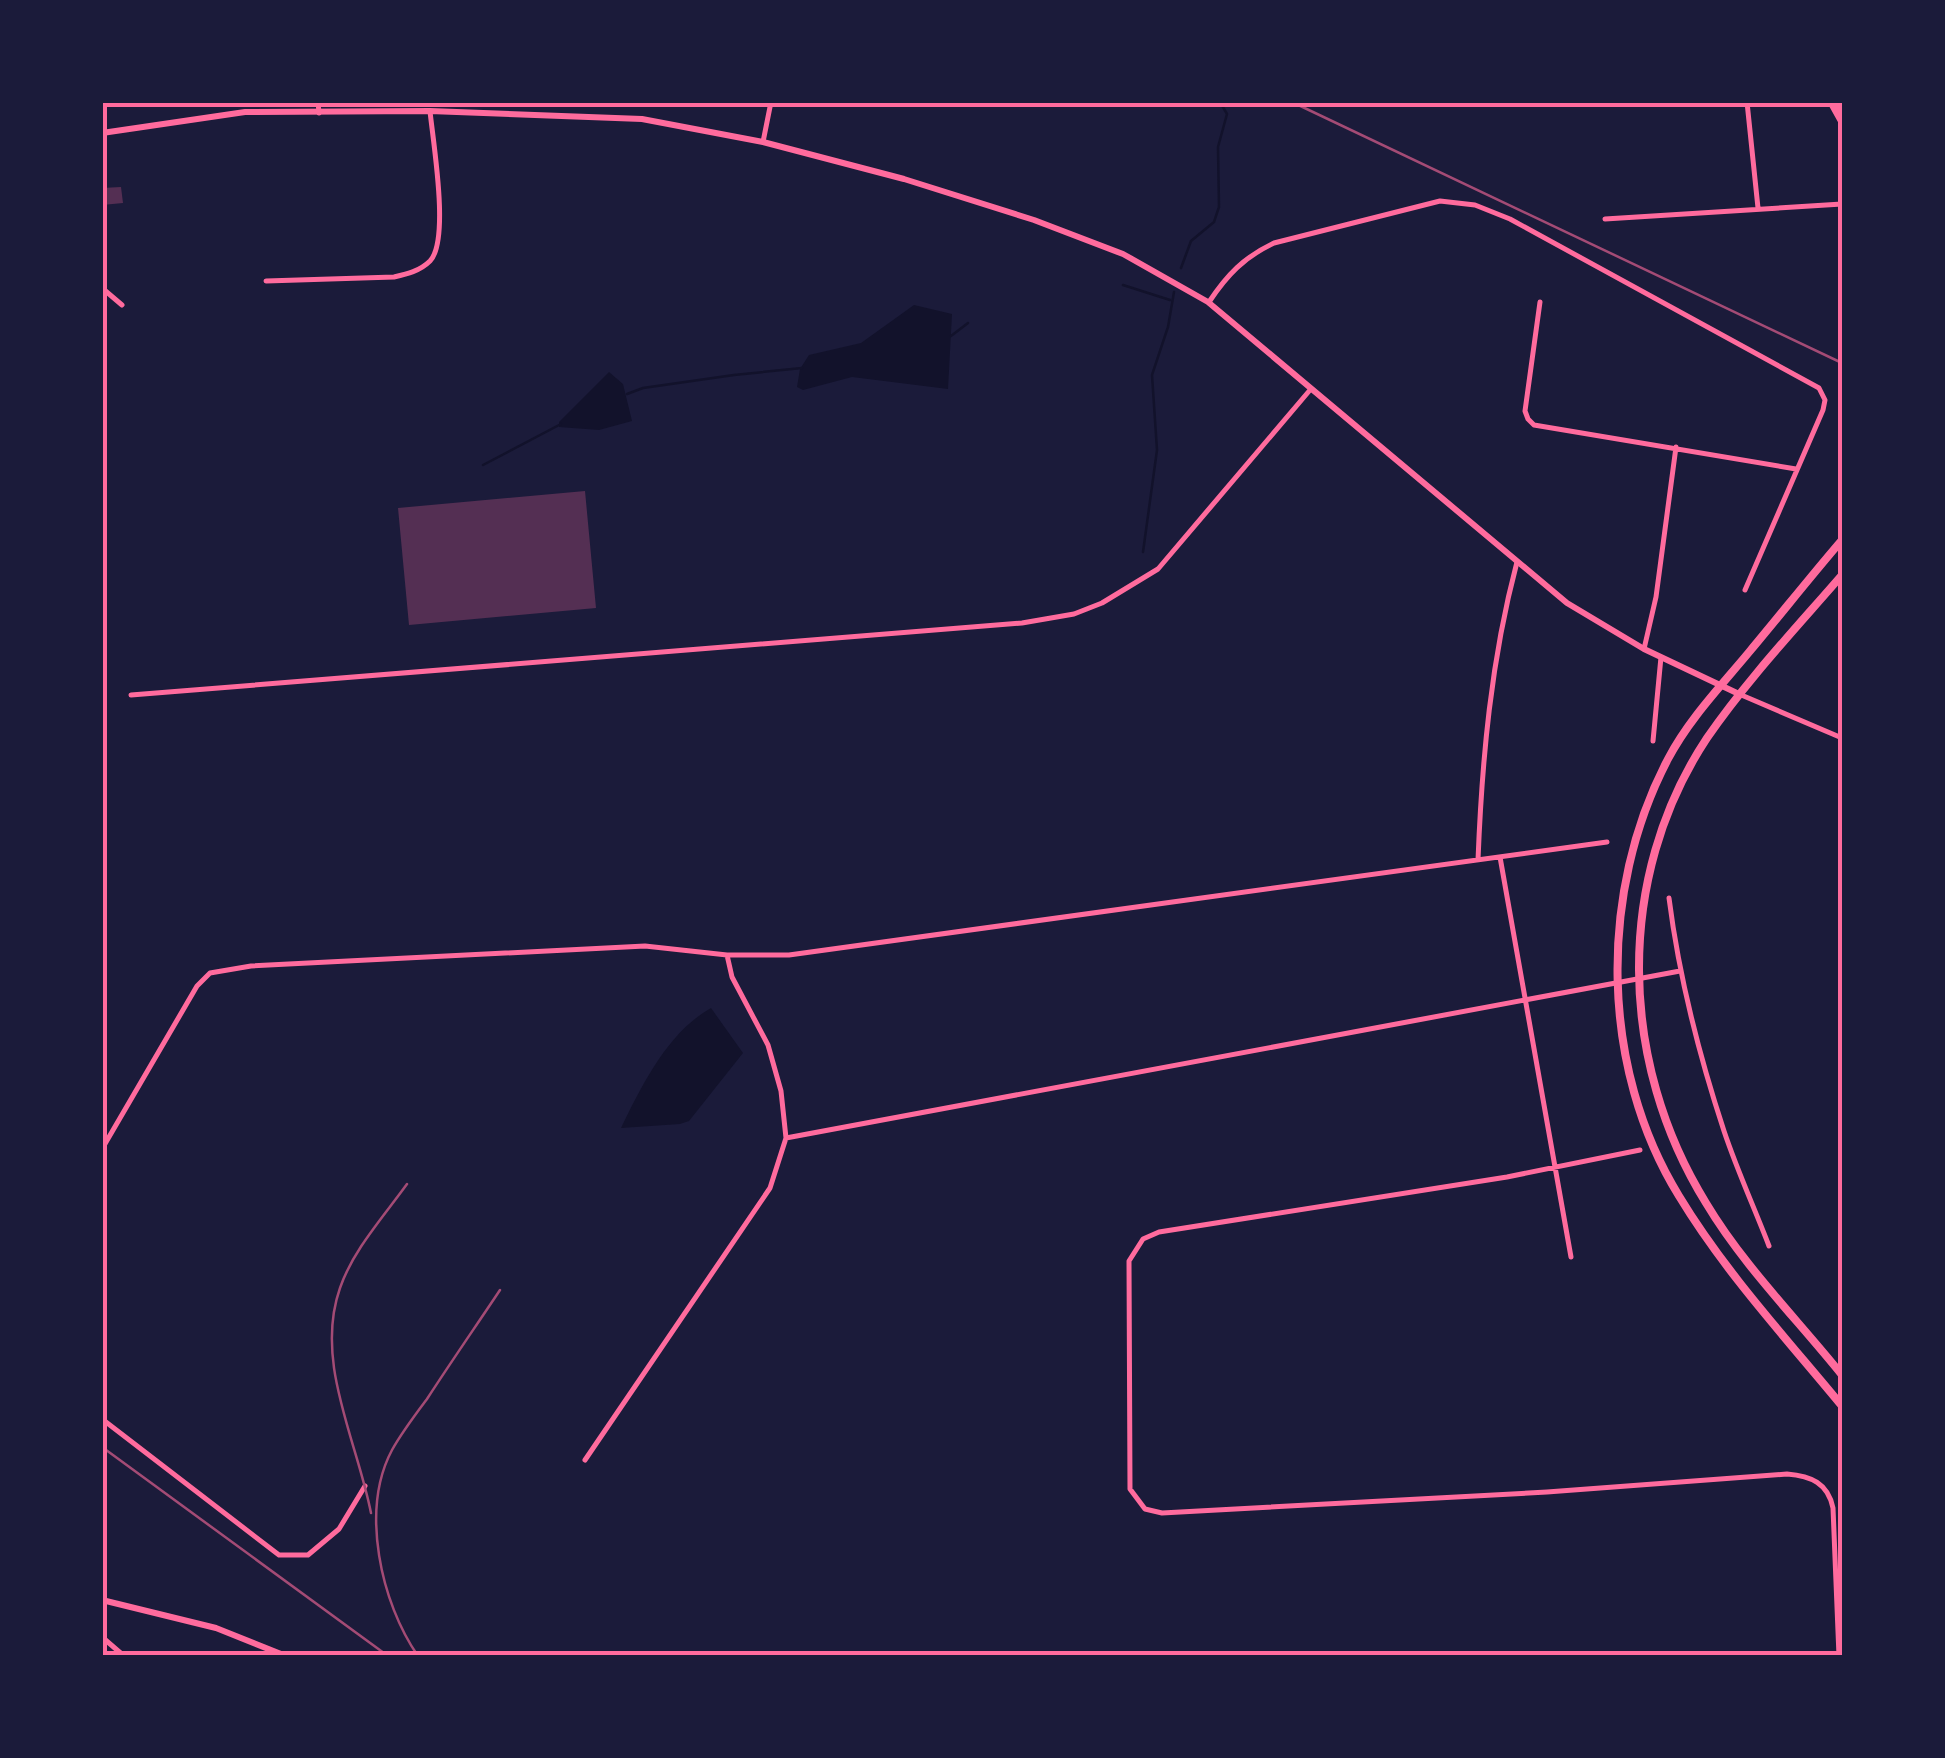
<svg xmlns="http://www.w3.org/2000/svg" width="1945" height="1758" font-family="'Alegreya Sans',sans-serif">
<style>
.water{fill:#12122b}
.lines{fill:none;stroke-linecap:round;stroke-linejoin:round}
.stream{stroke:#12122b;stroke-width:2.5}
.building{fill:#542f53}
.minor{stroke:#ff6b9d;stroke-width:5}
.tertiary{stroke:#ff6b9d;stroke-width:6}
.secondary{stroke:#ff6b9d;stroke-width:8}
.primary{stroke:#ff6b9d;stroke-width:9}
.rail{stroke:#a44b75;stroke-width:2.5}
.neatline{fill:none;stroke:#ff6b9d;stroke-width:4}
</style>
<rect width="100%" height="100%" fill="#1b1b3a"/>
<!-- water -->
<path class="water" d="M914,305l38,9 -4,75 -96,-12 -49,13 -6,-3 3,-18 9,-14 52,-12z
M609,372l14,12 9,37 -33,9 -40,-3v-5z
M711,1008l32,45 -54,68 -9,3 -59,4c21,-43 47,-96 90,-120z"/>
<g class="lines">
<!-- stream -->
<path class="stream" d="M1181,268l10,-27 23,-19 5,-15 -1,-60 9,-33 -7,-12
M1123,285l47,15
M951,336l17,-13
M627,394l16,-6 91,-13 68,-7
M483,465l78,-41
M1143,552l14,-102 -5,-75 16,-48 6,-35"/>
</g>
<!-- building -->
<path class="building" d="M121,187l2,16 -21,2v-17z
M585,491l11,117 -187,17 -11,-117z"/>
<g class="lines">
<!-- minor -->
<path class="minor" d="M318,102l1,11
M1747,102l11,106
M763,142l8,-40
M1605,219l237,-15
M266,281l128,-4c13,-3 26,-6 36,-16 20,-21 3,-119 0,-150
M102,288l20,17
M1209,302c18,-27 35,-45 65,-59l166,-42 35,4 35,14 309,169 6,12 -2,10 -78,180
M1540,302l-15,109 3,8 6,6 262,44
M1644,649l12,-52 20,-150
M1739,694l103,44
M131,695l891,-72 52,-9 28,-11 56,-34 152,-179
M1653,741l8,-84
M1500,857l71,400
M1478,860c4,-101 13,-200 39,-298
M1669,898c10,79 30,157 55,233 13,39 30,76 45,115
M786,1138l894,-167
M102,1149l95,-163 13,-13 41,-7 394,-20 82,9h62l818,-113
M1640,1150l-133,27 -348,55 -16,7 -14,22 1,228 15,20 17,4 385,-21 240,-18c24,2 41,9 46,34l6,148
M102,1419l177,136h29l31,-26 26,-43
M585,1460l185,-272 16,-50 -5,-47 -13,-46 -36,-68 -5,-22
M102,1637l22,19"/>
<!-- tertiary -->
<path class="tertiary" d="M102,133l143,-21 185,-1 212,8 121,23 141,37 130,41 89,34 85,48 359,301 77,46 95,45
M102,1600l114,28 70,28"/>
<!-- secondary -->
<path class="secondary" d="M1842,540c-31,36 -61,74 -92,111 -29,35 -61,68 -82,108 -70,133 -68,309 11,437 46,76 107,142 163,210
M1842,575c-46,53 -95,105 -135,163 -93,140 -88,325 -1,465 37,62 91,116 136,172"/>
<!-- primary -->
<path class="primary" d="M1832,102l10,18"/>
<!-- rail -->
<path class="rail" d="M1292,102l550,261
M102,1447l286,209
M371,1513c-14,-73 -57,-151 -31,-225 13,-38 44,-72 67,-104
M418,1656c-37,-53 -58,-146 -26,-206 10,-18 23,-35 35,-51 24,-37 49,-73 73,-109"/>
</g>
<!-- border -->
<rect width="1945" height="1758" fill="none" stroke="#1b1b3a" stroke-width="210"/>
<rect x="105" y="105" width="1735" height="1548" class="neatline"/>
</svg>
